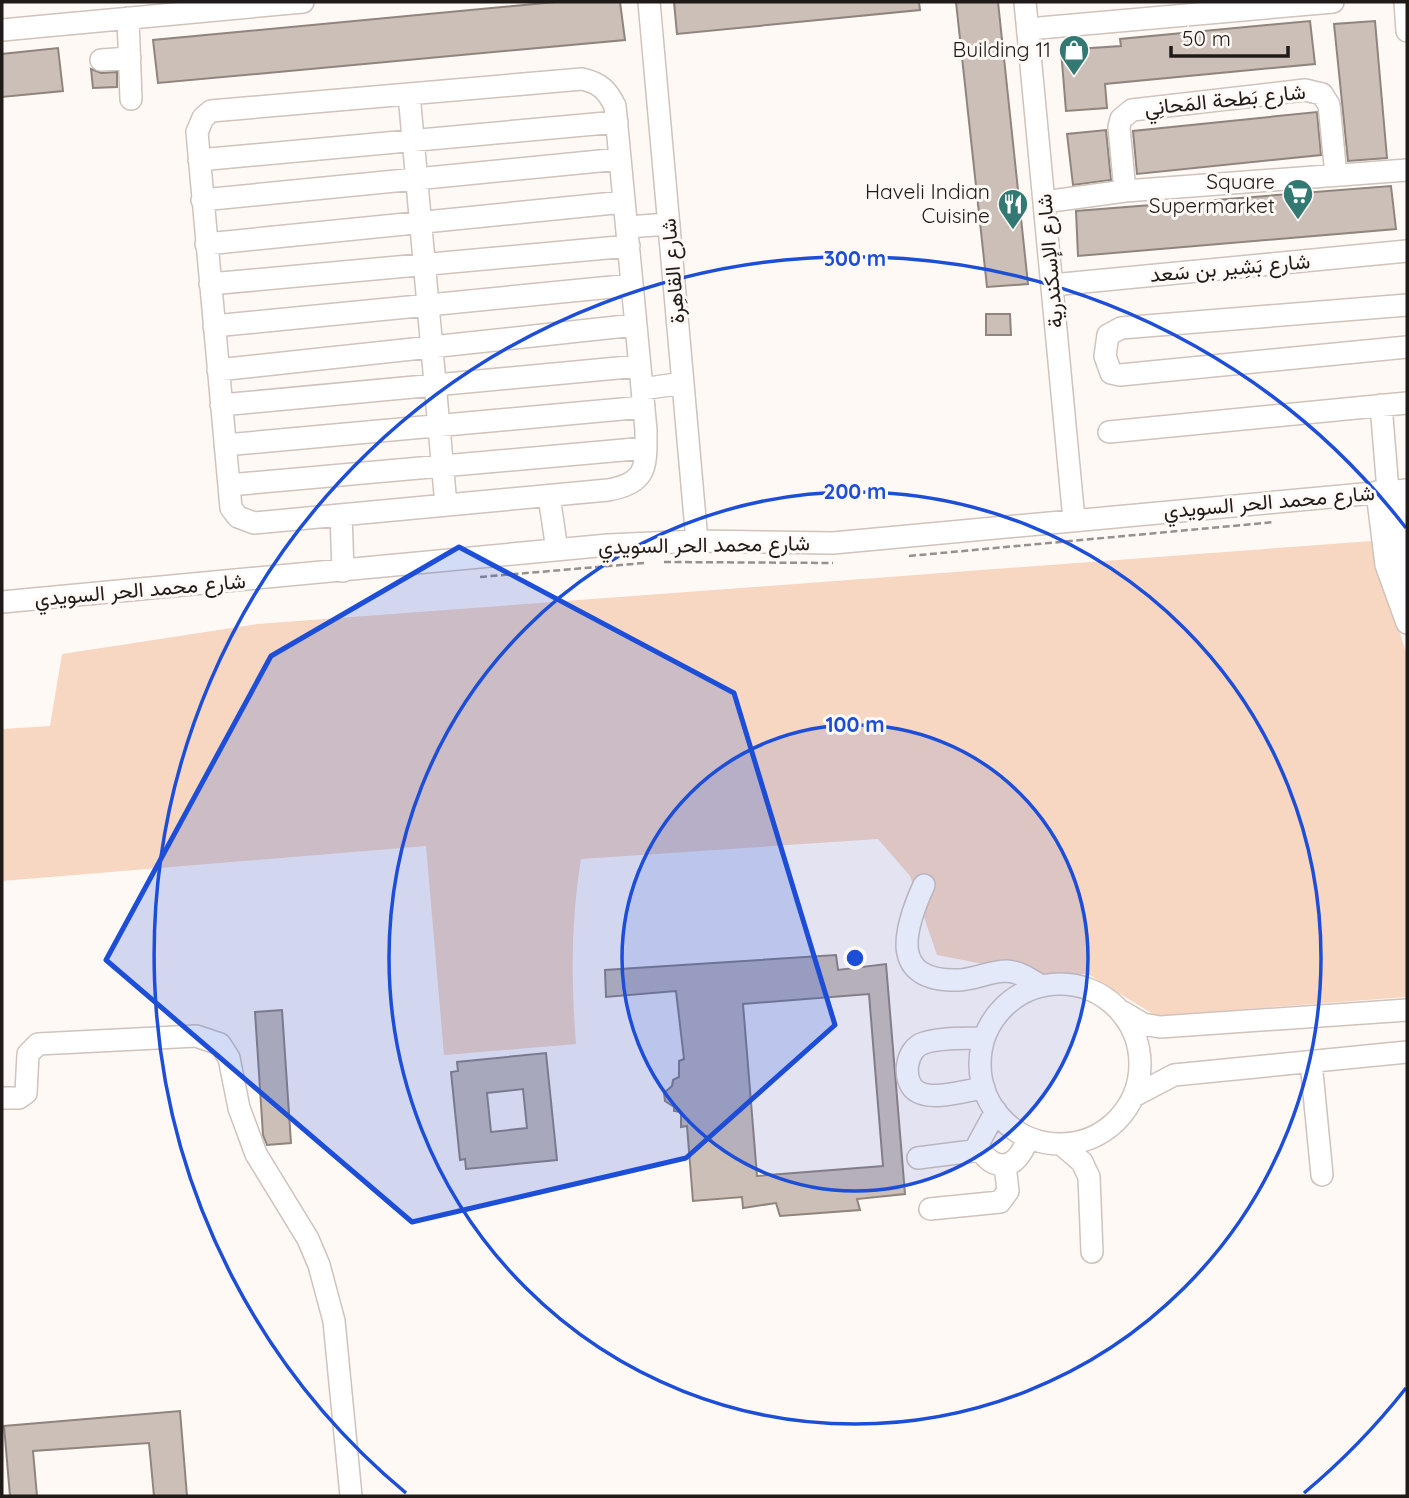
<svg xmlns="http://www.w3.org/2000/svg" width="1409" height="1498" font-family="Quicksand,Vazirmatn,sans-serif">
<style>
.green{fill:#f8d7c2}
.building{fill:#cbbfb7;stroke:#90857e;stroke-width:2;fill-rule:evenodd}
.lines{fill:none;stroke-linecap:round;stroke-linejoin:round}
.minor-casing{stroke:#cfc3bb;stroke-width:24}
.path{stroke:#96908e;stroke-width:2.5;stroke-dasharray:7 3.5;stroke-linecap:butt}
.minor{stroke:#fff;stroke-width:21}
.marked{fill:#1d4ed8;fill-opacity:0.2;stroke:#1d4ed8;stroke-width:5;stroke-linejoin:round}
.ring{fill:none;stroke:#1d4ed8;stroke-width:3.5}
.labels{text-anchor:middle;stroke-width:6;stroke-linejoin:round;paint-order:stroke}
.poi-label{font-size:21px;fill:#201b19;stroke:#fff9f6;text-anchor:end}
.street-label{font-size:21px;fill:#201b19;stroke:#fff9f6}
.centre{fill:#1d4ed8;stroke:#fff9f6;stroke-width:3.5}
.ring-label{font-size:21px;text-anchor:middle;font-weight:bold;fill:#1d4ed8;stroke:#fff9f6;stroke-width:6;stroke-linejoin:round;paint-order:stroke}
</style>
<rect width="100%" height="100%" fill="#fff9f6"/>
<!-- green -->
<path class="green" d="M1372,541l35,115v341l-251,19 -68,-42h-54l-97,-19 -27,-79 -32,-37 -297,20c-10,62 -10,122 -5,185l-132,11 -18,-209 -424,35v-152l48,-3 12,-72 195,-30z"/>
<!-- building -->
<path class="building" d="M556,2h64l5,38 -467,43 -5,-43z
M674,2h245l1,8 -243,24z
M956,2h42l30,282 -41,3z
M1310,21l5,43 -210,20 2,24 -41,3 -5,-61 60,-4 -1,-7z
M1375,21l12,137 -39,3 -14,-137z
M58,48l5,43 -61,6v-43z
M91,69l10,4 16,-1v15l-24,1z
M1317,112l4,43 -184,19 -4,-43z
M1106,130l5,50 -38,5 -6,-51z
M1391,186l5,43 -318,27 -2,-45z
M986,314h24l1,21h-25z
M836,955l2,15 48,-6 19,230 -48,5 3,11 -80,6 -4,-13 -33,5 -1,-11 -49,4 -6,-75 -6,1v-15l-7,-1v-4l-9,-6 -1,-8 8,-7 1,-6 6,-3v-16l5,-2 -8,-68 -70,6 -1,-27zM869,994l14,172 -126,10 -14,-172z
M282,1010l9,133 -24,2 -4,-10 -8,-123z
M546,1053l11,107 -91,9 -1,-10 -5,1 -9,-88 7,-1 -1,-9zM523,1089l4,39 -36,4 -4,-39z
M180,1411l7,85h-33l-5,-53 -116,8 4,45h-27l-6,-70z"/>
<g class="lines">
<!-- minor casing -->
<g class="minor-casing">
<path id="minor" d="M649,2l48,539
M1025,2l49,518
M1405,2l2,29
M128,18l3,81
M1028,29l305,-27
M2,30l301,-28
M101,60l29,-2
M582,79c18,4 25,11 33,27l31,324c0,36 2,53 -38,60l-354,33 -16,-6 -7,-9 -34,-376 6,-14 8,-7z
M409,94l37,411
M199,160l418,-38
M1125,191l-6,-64 2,-8 11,-9 173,-20 17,4 7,11 7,70
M202,200l418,-41
M1044,202l81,-11 282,-21
M627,227l42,-3
M206,244l418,-42
M210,284l419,-38
M1052,285l355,-34
M1407,305l-286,23 -13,7 -3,21 6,17 9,2 287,-28
M214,326l418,-41
M218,370l417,-45
M642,389l41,-6
M221,405l418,-39
M1381,405l7,86
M1109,432l298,-29
M225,445l419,-38
M229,485l417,-37
M1397,491l2,47 8,40
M1377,492l9,73 21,58
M549,496l8,54
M341,515l2,56
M2,602l606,-57 89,-4 136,2 574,-53
M924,885c-20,44 -36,97 35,95 16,-1 32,-9 48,-9 13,1 23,8 34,15
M980 1064a80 80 0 1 1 160 0a80 80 0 1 1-160 0Z
M1123,1012l20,12 17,3 247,-17
M1311,1062l11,113
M984,1088c-18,2 -49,13 -66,4 -17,-9 -13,-44 6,-49 17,-6 42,-4 60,-5
M1134,1096l40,-21 233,-23
M2,1098h17l7,-5 2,-39 10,-10 158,-8 24,8 9,14 10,50 17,46 52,85 11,26 15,56 17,175
M996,1111l-18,33c5,16 25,30 39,14 5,-5 8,-13 12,-20
M1061,1144l21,18 7,15 3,75
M918,1158l62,-8
M930,1209l70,-7 8,-11 -3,-26"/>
</g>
<!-- path -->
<path class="path" d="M909,556l366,-34
M664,562l169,1
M480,577l164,-14"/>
<!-- minor -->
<use href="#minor" class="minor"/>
</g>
<!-- marked area -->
<path class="marked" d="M459,547l275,146 101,332 -149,133 -274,64 -306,-262 165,-304z"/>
<!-- distance rings -->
<circle cx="855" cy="958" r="233" fill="#1d4ed8" fill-opacity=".12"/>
<g class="ring">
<circle cx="855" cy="958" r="233"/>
<circle cx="855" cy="958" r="466"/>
<path d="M1406 1388A699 699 0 0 1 1304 1493M406 1493A699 699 0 1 1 1406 528"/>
</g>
<!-- icons -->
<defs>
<g id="shop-pin" transform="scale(1.575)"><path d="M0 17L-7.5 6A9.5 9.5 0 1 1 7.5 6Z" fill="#317972" stroke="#fff9f6"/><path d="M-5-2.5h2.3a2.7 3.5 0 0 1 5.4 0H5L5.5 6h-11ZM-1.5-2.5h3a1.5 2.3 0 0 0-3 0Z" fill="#fff"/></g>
<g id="supermarket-pin" transform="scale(1.575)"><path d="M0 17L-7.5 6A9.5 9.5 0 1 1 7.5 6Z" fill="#317972" stroke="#fff9f6"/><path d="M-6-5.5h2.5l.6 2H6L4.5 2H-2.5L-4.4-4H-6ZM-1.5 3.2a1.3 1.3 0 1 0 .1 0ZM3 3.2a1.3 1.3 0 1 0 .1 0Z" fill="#fff"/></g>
<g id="restaurant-pin" transform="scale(1.575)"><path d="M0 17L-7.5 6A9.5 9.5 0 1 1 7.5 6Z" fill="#317972" stroke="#fff9f6"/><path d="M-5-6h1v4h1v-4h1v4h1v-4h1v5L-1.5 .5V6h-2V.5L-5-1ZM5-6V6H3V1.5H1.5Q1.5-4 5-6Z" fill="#fff"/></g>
</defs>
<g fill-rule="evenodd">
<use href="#shop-pin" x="1074" y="50"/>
<use href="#supermarket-pin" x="1298" y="194"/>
<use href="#restaurant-pin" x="1013" y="204"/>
</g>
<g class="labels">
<!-- poi labels -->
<g class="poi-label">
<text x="1051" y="57">Building 11</text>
<text x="1275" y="189">Square<tspan x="1275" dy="24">Supermarket</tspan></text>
<text x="990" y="199">Haveli Indian<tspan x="990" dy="24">Cuisine</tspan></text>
</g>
<!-- street labels -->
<g class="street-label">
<text transform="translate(1225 100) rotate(-6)" y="7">شارع بَطحة المَحانِي</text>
<text transform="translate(1050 261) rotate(-95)" y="7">شارع الإسكندرية</text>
<text transform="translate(1230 268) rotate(-5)" y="7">شارع بَشِير بن سَعد</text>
<text transform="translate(673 271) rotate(-95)" y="7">شارع القاهِرة</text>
<text transform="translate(1269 502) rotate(-5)" y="7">شارع محمد الحر السويدي</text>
<text transform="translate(704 545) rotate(-1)" y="7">شارع محمد الحر السويدي</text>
<text transform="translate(140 590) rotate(-5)" y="7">شارع محمد الحر السويدي</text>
</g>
</g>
<circle cx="855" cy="958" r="10" class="centre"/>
<g class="ring-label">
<text x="855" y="266">300 m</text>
<text x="855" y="499">200 m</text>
<text x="855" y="732">100 m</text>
</g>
<!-- border -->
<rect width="1409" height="1498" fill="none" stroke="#201b19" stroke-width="7"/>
<!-- scale -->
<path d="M1171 46v10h117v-10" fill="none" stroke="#201b19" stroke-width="3.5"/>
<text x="1182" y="46" font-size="21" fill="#201b19" stroke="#fff9f6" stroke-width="5" paint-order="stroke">50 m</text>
</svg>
